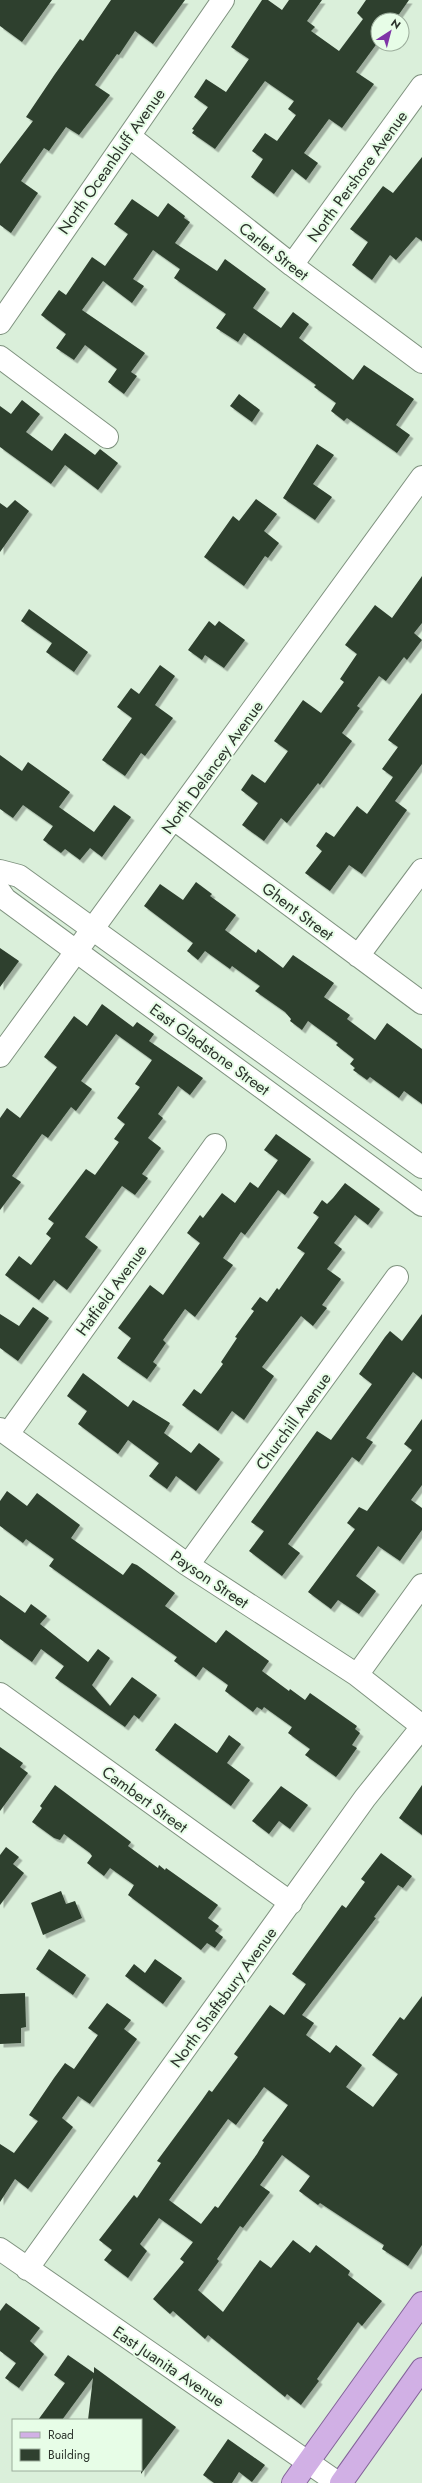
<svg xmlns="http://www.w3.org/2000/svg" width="422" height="2483" font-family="Jost,sans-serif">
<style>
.building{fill:#2f402f;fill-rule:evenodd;filter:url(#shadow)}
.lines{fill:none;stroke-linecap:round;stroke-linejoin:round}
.minor-casing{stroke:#7f927f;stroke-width:24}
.major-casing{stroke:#836399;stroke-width:24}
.minor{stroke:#fff;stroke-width:22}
.major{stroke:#d1b0e5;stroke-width:22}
.labels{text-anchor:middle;stroke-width:4;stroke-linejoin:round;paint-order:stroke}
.street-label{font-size:16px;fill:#2c342c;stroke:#e7fde7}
</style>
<defs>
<filter id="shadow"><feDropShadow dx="3.5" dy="3.5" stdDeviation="0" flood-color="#0004"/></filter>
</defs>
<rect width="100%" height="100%" fill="#daefda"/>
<!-- building -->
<path class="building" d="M0,0h52l-30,42 -22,-16z
M111,0h74l-32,44 -18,-13 -16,24 -2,-1 -22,31 15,10 -31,40 -13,-8 -17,24 -5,-3 -23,33 17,12 -27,40 -11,-8v-61l33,-43 -7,-4 29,-43 25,-35 3,2z
M262,0h6l14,10 7,-10h33l-15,21 8,6 -4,4 28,20 24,-32 -6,-6 9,-13h43l-14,20h-17v22l-22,30 18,12 -32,44 -13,-9 -25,34 14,10 -12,17 -14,-11 -18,25 -23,-17 12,-18 -11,-8 13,-18 12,8 19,-26 -8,-6 6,-8 -29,-20 -50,68 -23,-16 2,-3 -2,-1 16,-22 -14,-10 12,-18 20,13 23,-33 -18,-12z
M422,157v84l-6,-4 -20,23 -6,-5 -18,25 -20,-15 16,-23 -18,-13 33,-43 10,7z
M132,199l26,18 10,-14 17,13 -1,2 6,4 -15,21 42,28 8,-12 41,30 -13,19 28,20 12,-16 16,12 -10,14 54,42 11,-15 50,34 -18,26 14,10 -13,18 -50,-35 -3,3 -13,-10 5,-8 -22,-16 2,-2 -72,-52 -6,9 -22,-14 10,-14 -52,-36 6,-9 -27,-19 -20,29 11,7 -12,17 -29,-22 -21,29 63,43 -14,19 6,4 -13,18 -16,-12 9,-13 -32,-24 -11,15 -18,-12 10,-14 -25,-19 18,-25 7,5 26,-38 13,9 23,-32 -14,-10z
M239,394l21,16 -8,12 -22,-16z
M22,400l18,14 -14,18 26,19 13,-18 30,22 5,-6 18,14 -20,27 -33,-25 -14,19 -51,-37v-41l11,8z
M317,444l17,11 -21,29 19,13 -17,23 -32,-22z
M256,499l21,15 -13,17 15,12 -11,15 -3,-2 -21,30 -40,-29 29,-41 6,5z
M15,500l14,11 -29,41v-49l7,5z
M422,576v47l-8,10 8,7 -15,20 -3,-3 -18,24 -7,-5 -22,30 3,2 -18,25 10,8 -32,44 -2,-2 -31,40 -6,-5 -17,23 -22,-16 16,-22 -17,-13 11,-16 13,9 23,-32 -14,-10 29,-41 18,13 23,-31 -4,-3 17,-25 -12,-9 30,-40 17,13z
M29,609l59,43 -14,20 -28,-20 6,-9 -31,-22z
M209,621l6,5 4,-5 26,19 -21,28 -19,-13 -3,5 -14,-10z
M160,665l15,11 -20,29 18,13 -28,38 -4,-3 -16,23 -23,-16 30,-42 -15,-11 14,-19 8,6z
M422,693v71l-27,37 12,9 -45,64 -13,-9 -19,26 -25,-18 17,-22 -6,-5 10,-14 8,5 23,-31 10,8 24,-34 2,-3 -11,-8 16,-22 -10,-7z
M0,755l22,16 6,-9 42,30 -11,15 35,25 20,-27 17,12 -29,40 -12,-9 -10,12 -15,-11 -4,4 -18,-13 10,-14 -30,-21 -10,13 -13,-9z
M196,882l16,12 -2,2 26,19 -11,15 31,23 2,-4 25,19 10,-13 41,28 -10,14 26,18 -3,4 28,21 12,-17 35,26v55l-18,-13 -5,7 -29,-21 -3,3 -14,-10 2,-2 -5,-4 4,-5 -18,-14 2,-2 -30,-22 -6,9 -12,-9 1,-2 -6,-7 -30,-21 5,-5 -28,-20 -2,3 -25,-18 -7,9 -11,-9 6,-8 -49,-37 16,-22 23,16z
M0,948l19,13 -19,26z
M102,1004l31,23 4,-5 17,12 -5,7 54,37 -13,17 -12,-9 -20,28 5,4 -15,20 13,10 -19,26 6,4 -13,17 -13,-9 -37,51 13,10 -31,43 -13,-10 -15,20 -34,-25 14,-19 12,9 20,-27 -5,-4 8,-11 -6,-4 38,-50 9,6 24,-33 -5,-3 11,-15 -8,-6 23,-31 -5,-3 17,-24 -36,-26 -35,47 11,8 -16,22 -5,-4 -23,31 -6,-4 -30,42 9,6 -21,28v-92l7,-10 13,10 37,-51 -13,-10 30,-41 13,10z
M276,1134l35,25 -26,36 -7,-5 -33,45 -4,-3 -18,26 10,7 -38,52 -10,-8 -22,31 3,3 -13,19 4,3 -10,14 -30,-21 14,-20 -13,-10 32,-43 13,10 22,-31 15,-21 -13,-10 13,-18 3,3 19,-25 13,10 15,-21 8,6 20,-28 -14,-10z
M345,1183l35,26 -12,16 -13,-10 -21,28 8,6 -15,20 14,10 -19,26 5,3 -14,18 -12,-10 -39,51 12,9 -30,44 -12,-9 -14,20 -36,-26 12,-16 7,5 22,-30 -2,-2 16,-24 -2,-1 19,-26 -3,-2 9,-12 7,5 10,-14 2,2 26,-37 -8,-5 22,-31 -6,-4 9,-13 5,4 6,-6z
M33,1307l16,11 -31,43 -18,-13v-34l19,12z
M422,1314v65l-9,-7 -47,66 7,4 -14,20 -7,-5 -64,87 12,9 -18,23 -33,-25 15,-20 -13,-9 66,-91 14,9 41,-56 -13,-10 26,-37 5,-6 12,10z
M83,1373l45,34 5,-7 37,23 -6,10 27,20 8,-10 21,16 -24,32 -20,-15 -9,13 -18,-13 10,-13 -31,-23 -10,14 -40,-30 9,-13 -20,-15z
M422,1419v66l-11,15 11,8v22l-22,31 -22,-15 -22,30 20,15 -17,23 -21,-14 -7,9 -23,-17 47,-63 -8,-6 12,-16 8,4 45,-61 -8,-6z
M7,1491l20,15 10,-13 43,32 -9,13 35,25 17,12 9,-12 5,2 38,28 -10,13 51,37 10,-13 43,31 -7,10 27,20 1,-2 15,11 5,-7 47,33 -2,3 5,4 -8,12 5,3 -17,24 -4,5 -31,-22 5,-6 -22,-16 4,-6 -28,-20 -2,3 -5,-3 -4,5 -28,-21 3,-6 -25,-18 -7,10 -22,-16 3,-4 -128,-91 5,-7 -28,-20 -3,4 -23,-17v-25z
M0,1595l25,18 6,-9 16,12 -7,8 48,38 10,-13 12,9 -18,27 18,21 22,-29 25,18 -18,24 -5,-4 -9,12 -70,-49 9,-12 -23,-17 -9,13 -32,-23z
M175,1723l42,30 12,-18 12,9 -14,19 23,17 -19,26 -76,-56z
M0,1747l23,16 -3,4 8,6 -28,38z
M55,1785l76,57 -3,4 30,22 1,-3 6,5 1,-2 52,37 -10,13 11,8 -4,5 8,6 -8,11 -8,-5 -6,7 -73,-55 6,-10 -24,-17 -6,8 -17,-13 5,-7 -2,-3 -26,-19 -4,6 -6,-2 -22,-16 10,-14 -2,-2z
M422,1785v50l-23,-17z
M281,1786l27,19 -18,24 -11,-8 -10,13 -17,-13z
M6,1847l13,10 -6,7 11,9 -24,32v-50z
M381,1853l31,23 -9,12 -5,-3 -24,32 2,1 -74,97 12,8 -8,12 24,18 6,-8 26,20 -16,22 27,20 25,-33 -26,-19 28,-38 4,3 18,-24v249l-14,21 -26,-17 2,-4 -64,-42 -2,2 -19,-14 11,-15 -28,-21 -22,30 10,7 -27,36 -3,-2 -23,33 2,2 -21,29 25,22 37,-52 11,8 22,-28 17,13 6,-8 34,26 -2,4 34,26 -20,25 -4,-4 -41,57 2,2 -18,24 -14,-11 -2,3 -77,-62 -3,4 -32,-28 -3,3 -17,-15 31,-37 -4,-3 13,-17 -34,-24 -19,26 7,7 -19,27 -24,-18 8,-10 -13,-10 35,-45 3,3 24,-35 -4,-2 45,-61 7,-10 3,2 26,-35 -4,-3 36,-49 14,10 22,-31 -14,-10 50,-69 4,3 19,-26 -4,-3zM264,2087l24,18 -26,36 2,1 -7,12 -39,54 -3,-2 -14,18 -32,-24 59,-81 8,6z
M61,1891l5,13 9,-3 7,17 -39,17 -12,-32z
M49,1949l37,26 -13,20 -37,-26z
M155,1959l27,19 -19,26 -38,-28 9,-12 11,9z
M25,1993l1,34 -5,1v15l-21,1v-50z
M107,2003l24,17 -7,9 13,10 -47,65 -12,-8 -16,22 11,9 -45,62 -13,-10 -15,23v-58l14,9 24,-32 -9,-6 25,-37 11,-15 9,6 24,-34 -10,-7z
M6,2303l34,25 -10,13 14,13 -25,34 -14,-10 11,-15 -16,-12v-40z
M68,2355l26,18v-6l82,60 -35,47v-54h-53l5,-42 -31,42h-24l27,-37 -11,-8z
M228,2439l37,26 -13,17 -13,-10 -7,11h-18l-11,-8z"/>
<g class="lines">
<!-- minor casing -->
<g class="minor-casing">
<path id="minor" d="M129,136l163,129 130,97
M292,265l130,-179
M0,323l223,-323
M0,357l107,80
M174,819l248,184
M0,871l19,5 403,291
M0,892l5,7 417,306
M358,956l64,-86
M0,1056l422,-579
M0,1429l188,136 169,110 65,51
M8,1434l207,-289
M188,1565l209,-288
M357,1675l65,-90
M0,1694l291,209
M0,2249l338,234
M27,2269l338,-471 57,-71"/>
</g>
<!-- major casing -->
<g class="major-casing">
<path id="major" d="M293,2483l129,-180
M341,2483l81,-114"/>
</g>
<!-- minor -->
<use href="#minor" class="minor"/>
<!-- major -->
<use href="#major" class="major"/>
</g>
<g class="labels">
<!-- street labels -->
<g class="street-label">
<text transform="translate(111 161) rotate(-55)" y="6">North Oceanbluff Avenue</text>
<text transform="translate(357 176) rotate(-54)" y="6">North Pershore Avenue</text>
<text transform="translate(274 251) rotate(38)" y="6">Carlet Street</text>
<text transform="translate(212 767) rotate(-54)" y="6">North Delancey Avenue</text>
<text transform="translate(298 911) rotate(37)" y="6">Ghent Street</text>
<text transform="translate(210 1049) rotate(36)" y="6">East Gladstone Street</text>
<text transform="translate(111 1290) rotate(-54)" y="6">Hatfield Avenue</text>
<text transform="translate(293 1421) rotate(-54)" y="6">Churchill Avenue</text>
<text transform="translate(210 1579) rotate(34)" y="6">Payson Street</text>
<text transform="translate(145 1799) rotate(36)" y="6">Cambert Street</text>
<text transform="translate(223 1997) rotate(-54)" y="6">North Shaftsbury Avenue</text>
<text transform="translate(169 2366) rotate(34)" y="6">East Juanita Avenue</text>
</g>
</g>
<!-- legend -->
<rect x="12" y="2419" width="130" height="52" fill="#e7fde7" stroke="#9cad9c"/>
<rect x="20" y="2432" width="20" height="6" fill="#d1b0e5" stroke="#9cad9c"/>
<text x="48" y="2439" font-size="12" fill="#2c342c">Road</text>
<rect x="20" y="2449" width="20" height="12" fill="#2f402f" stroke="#9cad9c"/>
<text x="48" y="2459" font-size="12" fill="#2c342c">Building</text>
<!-- north arrow -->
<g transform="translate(390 32) rotate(36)"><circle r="19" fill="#e7fde7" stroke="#9cad9c"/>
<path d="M0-3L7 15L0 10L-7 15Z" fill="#7f35a7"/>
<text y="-6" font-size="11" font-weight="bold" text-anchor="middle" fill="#2c342c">N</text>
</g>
</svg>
